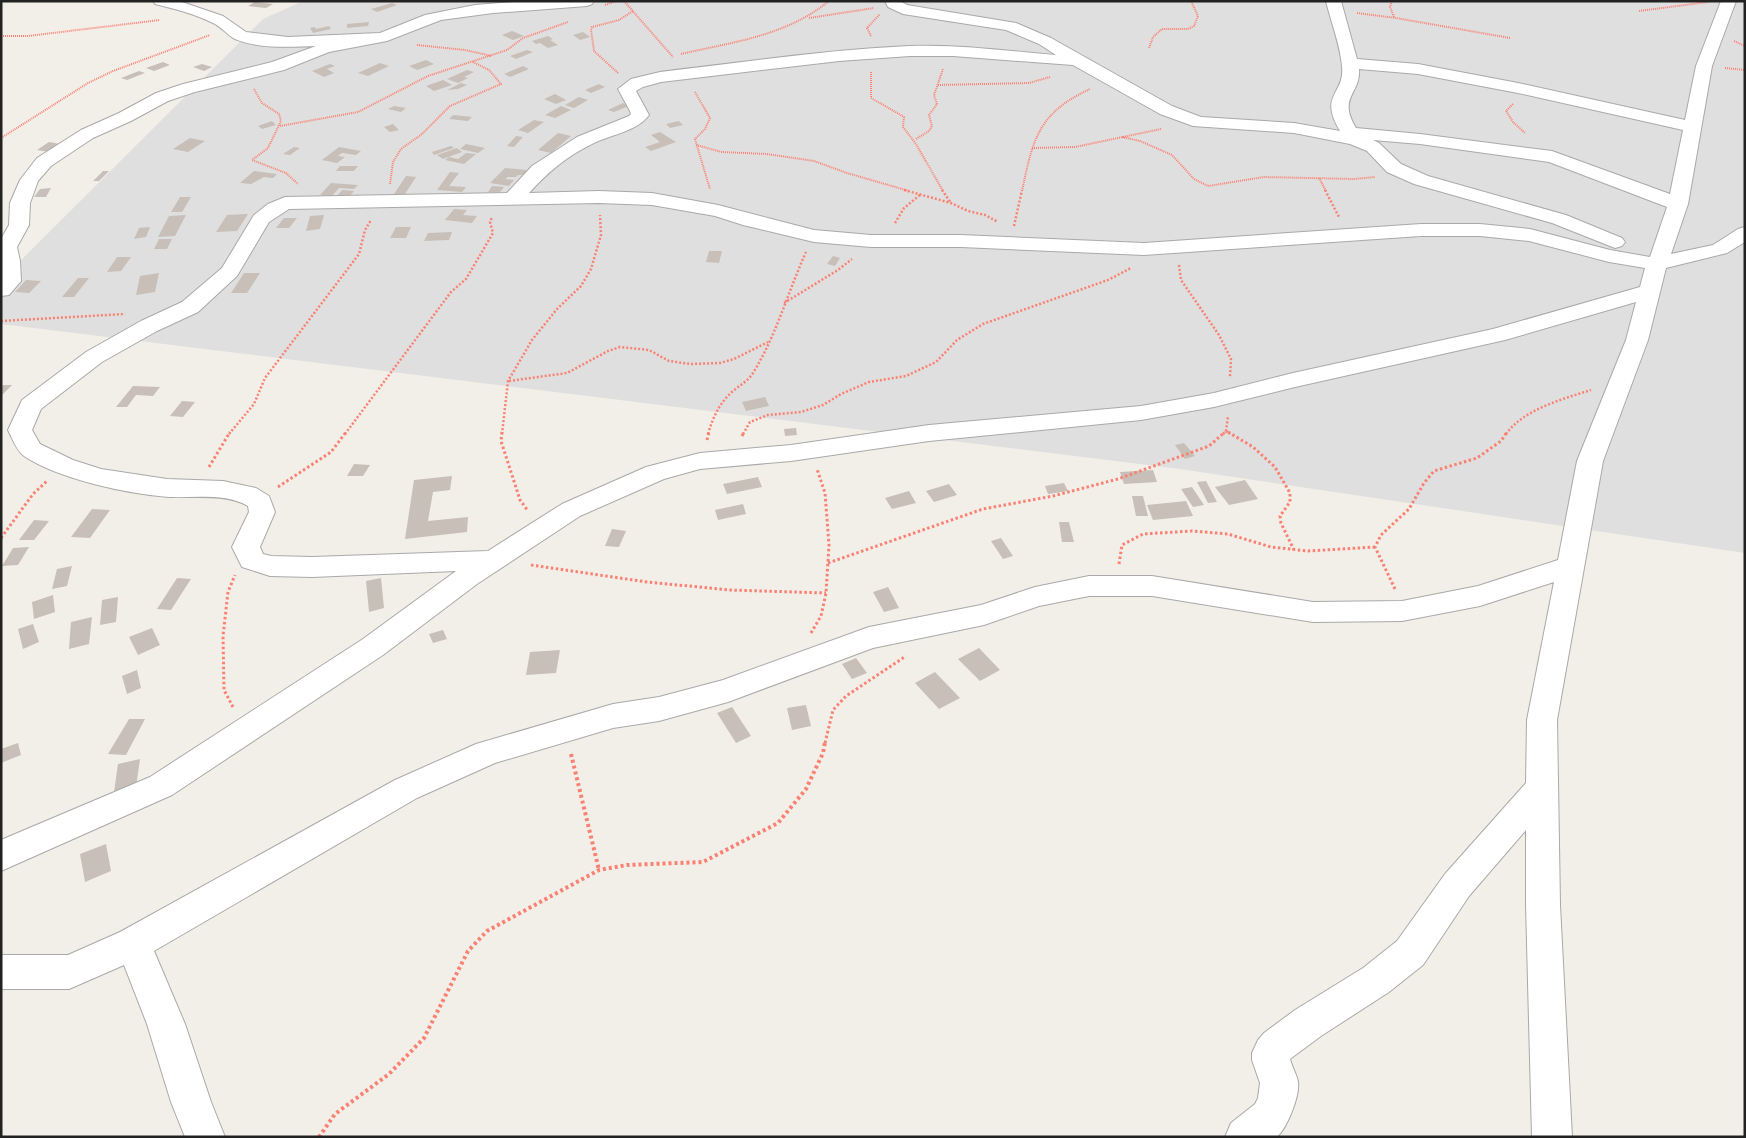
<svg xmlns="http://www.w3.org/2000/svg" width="1746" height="1138" font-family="'IBM Plex Sans',sans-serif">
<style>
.residential{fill:#e0dfdf}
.building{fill:#c7bfb8}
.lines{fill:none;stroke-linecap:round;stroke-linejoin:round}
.minor-casing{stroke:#a9a9a9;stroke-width:2}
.path-far3{stroke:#fa8072;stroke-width:2;stroke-dasharray:1 1;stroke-linecap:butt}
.path-far2{stroke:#fa8072;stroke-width:2.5;stroke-dasharray:2 2;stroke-linecap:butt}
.path-far1{stroke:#fa8072;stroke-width:3;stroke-dasharray:2.5 2.5;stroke-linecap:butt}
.path{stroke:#fa8072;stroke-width:4;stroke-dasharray:3 3;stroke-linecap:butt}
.minor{fill:#fff;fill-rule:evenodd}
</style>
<rect width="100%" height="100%" fill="#f2efe9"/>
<!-- residential -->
<path class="residential" d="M303,1h1442v552l-565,-84 -1179,-145v-44l262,-261z"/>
<!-- building -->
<path class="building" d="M255,2l18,2 -7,4 -18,-2z
M392,3l5,2 -20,7 -6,-3z
M369,22l-1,4 -21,2v-4z
M329,26l2,3 -18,4 -3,-5 5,-1 1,2z
M512,31l12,5 -11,4 -11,-5z
M583,32l7,5 -10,3 -7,-5z
M548,36l5,3 -3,1 8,5 -10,3 -8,-5 -4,1 -4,-3z
M527,50l6,2 -17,7 -6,-3z
M426,60l8,4 -17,6 -8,-4z
M163,62l7,3 -16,6 -8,-3z
M380,63l9,3 -21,10 -10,-3z
M202,64l10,3 -8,4 -11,-4z
M330,64l5,2 -8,3 7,4 -10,4 -12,-6z
M523,66l6,3 -19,8 -6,-3z
M467,70l7,2 -10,5 4,1 -10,5 -11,-4z
M139,71l6,2 -18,7 -6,-2z
M443,80l9,5 -18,6 -8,-5z
M461,83l6,2 -9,4 -11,1z
M599,84l6,3 -14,6 -6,-3z
M555,94l11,6 -10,4 -12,-5z
M579,97l9,3 -14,8 -9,-3z
M623,103l6,3 -15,6 -6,-2z
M394,106l12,2 -5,4 -13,-3z
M561,106l10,4 -16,8 -10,-3z
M453,115l19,2 -4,4 -19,-2z
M534,120l10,2 -16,11 -10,-3z
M272,121l4,4 -14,4 -4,-3z
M679,121l4,4 -13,3 -4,-4z
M393,124l6,6 -9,2 -6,-5z
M660,132l16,10 -25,9 -6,-4 15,-5 -9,-7z
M558,133l13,3 -20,17 -13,-3z
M516,136l7,1 -9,10 -7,-1z
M190,138l15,3 -17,11 -15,-3z
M49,142l12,2 -12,8 -12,-2z
M466,144l19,4 -7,5 -18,-4z
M451,146l3,2 -20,7 -2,-3z
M294,147l6,1 -10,7 -7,-1z
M339,147l22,4 -5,4 -14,-2 -4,3 7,1 -8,6 -15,-3z
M457,148l5,4 -19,7 -6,-4z
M466,153l10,1 -12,10 -19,-4 4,-3 9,2z
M340,166h18l-4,5h-18z
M505,168l22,2 -4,5h-5l-2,2h-8l-3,2 9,1 -5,6 -19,-3z
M103,171h6l-10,10h-6z
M254,171l23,3 -4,4 -9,-1 -13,7 -11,-1z
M450,172l9,1 -10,13 17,1 -4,5 -25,-2z
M406,176l10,1 -11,17h-11z
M331,183l27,2 -4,4 -15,-1 -7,8 -12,-1z
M492,186l12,1 -4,5h-12z
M51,188l-5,9h-12l6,-8z
M342,190l12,1 -5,6 -12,-1z
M180,197h11l-9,15h-11z
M454,209l13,1 -4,5 14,1 -5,7 -27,-3z
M248,214l-11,17 -21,1 11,-17z
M186,215l-11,21 -17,1 11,-21z
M324,215l-4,14 -14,2 4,-15z
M284,218h13l-8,10h-13z
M150,227l-4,10 -12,2 5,-11z
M396,227h15l-5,11h-16z
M452,232l-3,8 -25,1 4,-8z
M159,239h13l-5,10h-13z
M709,251h13l-3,12 -13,-1z
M833,256l7,2 -5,8 -8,-2z
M117,257h14l-10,14 -14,1z
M159,273l-4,19 -19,3 4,-19z
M244,273h16l-13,20h-16z
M78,278h11l-15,19h-12z
M26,280l15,1 -12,12 -14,-1z
M3,385h9l-11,11v-9z
M133,386l27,1 -7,9 -17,-1 -9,12h-11z
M765,397l4,9 -23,5 -4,-9z
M182,401l13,1 -12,15 -13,-1z
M796,428l1,7 -12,1 -1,-7z
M1184,443l11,13 -10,3 -10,-14z
M354,464l16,1 -7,11h-16z
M1153,470l4,12 -33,2 -4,-12z
M452,476l-2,14 -17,2 -5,29 40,-4 -1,15 -62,7 9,-59z
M758,477l4,10 -35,7 -4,-10z
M1245,480l13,19 -29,6 -14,-18z
M1206,481l11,21 -9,1 -11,-21z
M1064,483l4,8 -20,3 -3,-8z
M949,484l8,11 -23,7 -8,-11z
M1192,487l12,18 -11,2 -12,-18z
M909,491l7,12 -24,6 -7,-11z
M1132,496h11l5,20h-12z
M1186,501l7,15 -40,4 -6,-15z
M743,504l3,10 -28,6 -3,-10z
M92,509l18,1 -20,28 -19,-1z
M34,520l15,1 -15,19h-15z
M1059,522h10l5,20h-12z
M612,529l14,2 -7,16 -14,-1z
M1001,538l12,18 -10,3 -12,-18z
M29,547l-11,18 -16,1 11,-18z
M72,566l-5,20 -15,3 5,-20z
M177,578l14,1 -20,31 -14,-1z
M381,578l3,30 -15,4 -3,-31z
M888,587l11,21 -15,4 -11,-20z
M53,595l2,17 -21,7 -2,-17z
M118,597l-2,25 -16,3 2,-25z
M92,617l-3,27 -20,5 2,-27z
M33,624l6,18 -16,7 -5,-20z
M152,628l8,17 -22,10 -9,-18z
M443,630l4,9 -14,4 -4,-9z
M979,648l21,22 -20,11 -22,-22z
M560,650l-4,23 -30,2 4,-23z
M856,658l11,15 -15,6 -10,-15z
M137,670l4,18 -14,6 -5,-18z
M935,672l25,26 -21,11 -24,-26z
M806,705l5,21 -19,4 -5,-22z
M732,707l19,29 -15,7 -19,-30z
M129,719h16l-19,36 -18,-1z
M18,743l3,12 -20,8v-14z
M140,759l-5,35 -22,5 5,-35z
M106,844l5,27 -26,11 -5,-28z"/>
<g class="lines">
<!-- minor casing -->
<g class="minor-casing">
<path id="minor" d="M153,1l29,1 41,14 23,16 42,5 92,-4 45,-18 50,-10 51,-4h68l-2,3 -5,2 -94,7 -52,7 -54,21 -58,11 -45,18 -89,22 -27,9 -37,20 -38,17 -42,28 -13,15 -8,22 -1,22 -12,22 3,14 1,20 -12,14 -8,1v-57l8,-14 1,-22 10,-23 17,-22 44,-28 38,-17 37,-20 27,-9 89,-22 44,-16c-26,1 -57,3 -81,-7 -8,-4 -13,-12 -22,-16 -18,-9 -38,-14 -58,-19z
M885,1h15l7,4 109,18 35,15 121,68 29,11 93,6 46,8c-22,-37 5,-36 2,-65 -2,-22 -11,-44 -16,-65h15l16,58 61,5 100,19 167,37 11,-54 25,-65h15l-24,65 -24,138 -17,50 42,-9 25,-16 7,-2v15l-18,11 -61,15 -18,72 -45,121 -46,259 3,185 12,232h-40l-6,-232v-75l-57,66 -46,69 -34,27 -68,44 -31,23c2,8 7,16 8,23 2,14 -11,46 -21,55h-52l6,-14 24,-19 3,-6 2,-15 -8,-23v-7l6,-13 6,-7 31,-23 68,-42 34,-27 48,-67 81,-91 1,-63 27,-138 -74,24 -78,15 -89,1 -161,-26h-63l-50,10 -55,19 -111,23 -145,54 -69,19 -46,7 -118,35 -78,35 -263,153 31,73 26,78 14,35h-40l-14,-35 -24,-78 -23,-59 -55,24h-68v-34h67l52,-23 275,-152 81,-36 137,-40 46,-7 64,-17 146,-53 112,-22 54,-18 54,-11h63l161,26 89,-1 76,-15 80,-26 19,-99 49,-121 10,-38 -131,38 -210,47 -81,20 -73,13 -212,21 -138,20 -91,8 -36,10 -84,37 -103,68 -94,71 -211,140 -171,76v-31l149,-63 213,-138 93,-68 -144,6 -42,-1 -28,-9 -10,-20 17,-35 -1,-6c-22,-13 -54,-8 -79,-9 -41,-3 -111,-18 -145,-41 -7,-5 -12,-18 -16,-26l14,-30 64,-48 55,-31 41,-19 40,-34 32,-53 14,-11 17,-7 222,-4 25,-27 45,-29 52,-21 2,-2 -1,-3 -12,-22 13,-10 29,-7c83,-10 166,-22 249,-26 49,-2 98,5 147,9l-17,-11 -33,-14 -103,-16 -15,-7zM910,56h43l120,9 87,49 33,12 101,7 56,11 17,7 20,21 27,12 138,39 63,25 7,-2 3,-4 -3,-4 -56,-23 -138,-39 -27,-12 -22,-21 -6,-3 47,4 129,18 118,45 -17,50 -40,-7 -80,-21 -50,-5h-59l-277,19 -183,-8h-90l-57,-5 -96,-25 -66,-12 -53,-2 -70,2c17,-19 38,-37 61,-48 18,-10 47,-13 59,-30l-13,-24 7,-4 18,-5 178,-21zM1359,69l59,5 100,19 165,37 -13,64 -118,-43 -132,-17 -64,-6c-19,-31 5,-34 3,-59zM599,203l53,2 63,11 28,9 71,17 57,5h90l183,8 277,-19h59l49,5 80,21 36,6 -5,19 -147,42 -200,44 -79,20 -73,13 -212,19 -138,20 -91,8 -54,14 -84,37 -74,47 -176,6 -41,-1 -8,-2 -3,-7 15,-35 -6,-16 -13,-8 -33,-7 -56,-2 -66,-10 -28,-9 -33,-16 -8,-14 9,-21 61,-47 55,-31 41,-19 39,-36 32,-54 20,-13z"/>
</g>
<!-- path-far3 -->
<path class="path-far3" d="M624,1l49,56
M1392,1l-2,6 4,10
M605,5l11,-4
M1639,11l69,-9
M1357,13l39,5 114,20
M809,18l65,-10
M1,36h27l132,-16
M871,36l-4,-8 13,-14
M1734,41l11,5
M417,45l48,5 27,6
M1149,48l4,-11 9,-8h26l6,-3 4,-10 -7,-15
M681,54c52,-12 105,-18 148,-53
M1725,68l20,2
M871,72v26l33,19 -1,10 13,17 27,47
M618,73l-24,-22 -3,-21 1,-3 27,-7 14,-9
M938,85l91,-2 21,-6
M254,89l8,14 17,11 2,7 -13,27 -16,12 34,13 12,11
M695,92l15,26 -5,11 -10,10 15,50
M1513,104l-7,7 7,11 12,11
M280,126l78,-14 70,-36 79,-26 16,-12 45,-16
M1122,137l18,4 32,14 22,24 14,7 56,-9 90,2 21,-2
M1,138l87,-55 25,-12 97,-36
M916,139l13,-8 3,-5 -3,-11 8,-11 -3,-9 9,-26
M696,145l26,7 45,2 47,7 33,12 62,18
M1032,148l43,-1 86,-18
M1319,178l7,13
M390,184l3,-22 8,-13 21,-15 28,-28 51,-22 -12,-14 -16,-8
M1022,191c11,-52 16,-78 68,-102"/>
<!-- path-far2 -->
<path class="path-far2" d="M904,190l47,13 17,8 17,4 13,7
M942,190l9,13
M1325,190l14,27
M895,223l9,-15 16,-13
M1014,226l8,-36
M1179,265l2,15 38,55 12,24 -1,18
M784,303l54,-33 14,-11
M1,321l124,-7
M509,381l58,-8 41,-22 12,-4 29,3 20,11 22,3 29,-1 14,-4 34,-17
M1226,431l4,3
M229,434l25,-30 11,-26 94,-124 6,-24 6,-10
M345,434l106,-142 15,-13 27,-46 -3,-11 2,-5
M502,434l6,-53 24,-41 25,-31 24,-23 10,-17 10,-34 -1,-20
M708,434c5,-17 12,-32 25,-43 7,-6 15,-10 20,-18 23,-37 35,-81 53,-121
M743,434l7,-12 18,-7 33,-3 22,-7 18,-11 28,-12 37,-6 30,-14 21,-22 26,-16 125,-44 23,-12
M1223,434l3,-3 2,-15
M1506,434c18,-25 57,-35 85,-44"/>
<!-- path-far1 -->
<path class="path-far1" d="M502,432l-1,9 19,59 8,11
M1228,432l25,15 22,20 15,26v9l-10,14 1,7 13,27
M742,436l2,-4
M707,440l2,-8
M209,467l21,-35
M278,487l53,-35 15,-20
M1,538l32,-44 14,-13
M828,563l155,-54 70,-13 65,-17 91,-33 16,-14
M1119,564l3,-19 21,-11 49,-3 36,3 43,13 37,4 67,-4
M531,565l116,17 83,8 96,3
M1395,589l-20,-42 6,-12 28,-26 15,-26 10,-12 43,-13 24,-17 6,-9
M811,633l10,-17 5,-23 3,-48 -4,-52 -8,-24
M233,707l-9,-17 -1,-54 5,-44 7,-17
M825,743l8,-33 13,-14 60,-40"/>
<!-- path -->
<path class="path" d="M571,754l28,116
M319,1137l16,-23 54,-40 35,-36 44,-87 19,-20 112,-61 28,-5 76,-3 75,-39 28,-34 17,-36 2,-11"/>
<!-- minor -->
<use href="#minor" class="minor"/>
</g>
<!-- border -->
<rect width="1746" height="1138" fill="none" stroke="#222222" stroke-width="5"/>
</svg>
